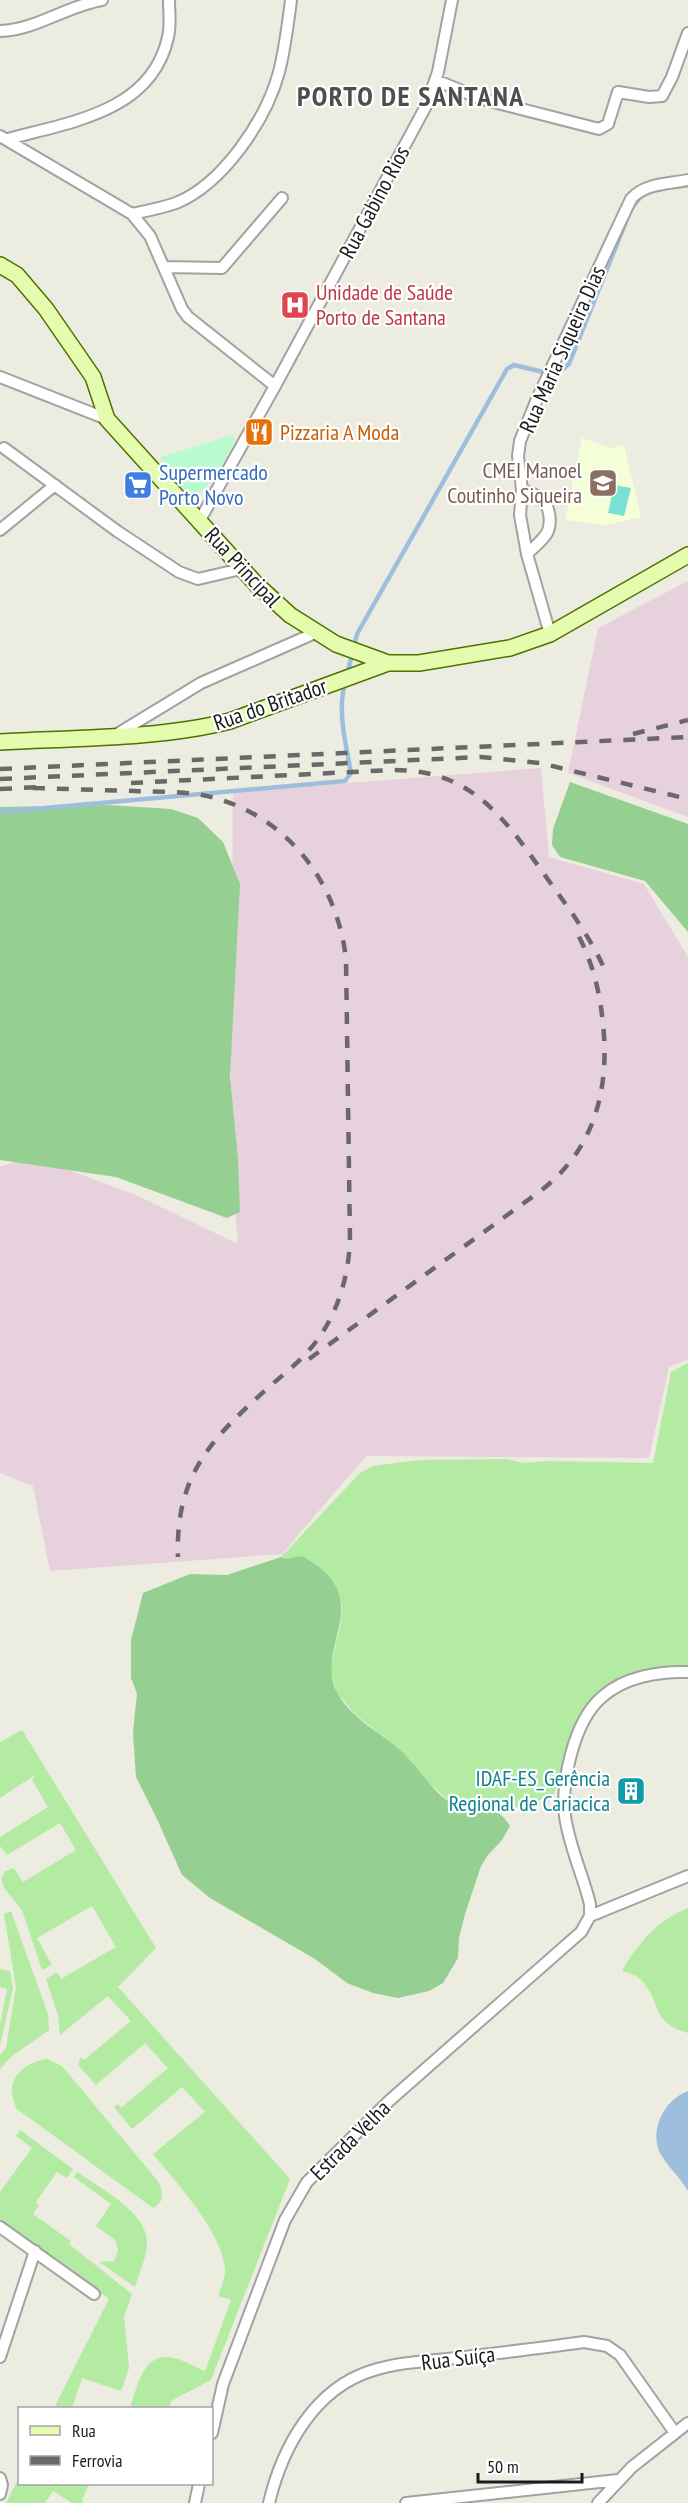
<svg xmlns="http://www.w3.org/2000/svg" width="688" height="2503" font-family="'PT Sans Narrow',sans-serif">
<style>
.industrial{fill:#e7d1dd}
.education{fill:#f5ffd7}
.grass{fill:#b4eba2}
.forest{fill:#95cf92}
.park{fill:#b8fbcf}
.pitch{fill:#79e1d3}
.water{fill:#9dbfdd}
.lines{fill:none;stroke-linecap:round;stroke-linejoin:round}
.stream{stroke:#9dbfdd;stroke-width:4.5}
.street-casing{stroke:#a2a2a2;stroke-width:14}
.secondary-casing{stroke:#4a7400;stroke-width:18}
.street{stroke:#fff;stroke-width:10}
.secondary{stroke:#e5fcaf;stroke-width:15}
.rail{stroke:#696969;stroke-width:4.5;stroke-dasharray:12 12;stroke-linecap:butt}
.labels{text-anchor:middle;stroke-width:4.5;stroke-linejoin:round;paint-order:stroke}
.street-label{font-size:22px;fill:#1b1b1b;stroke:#fff}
.health-label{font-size:22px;fill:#be3a42;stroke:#fff;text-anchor:start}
.food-label{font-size:22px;fill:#c56008;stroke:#fff;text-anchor:start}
.education-label{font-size:22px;fill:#785e54;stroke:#fff;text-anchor:end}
.shop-label{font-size:22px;fill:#366cbe;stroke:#fff;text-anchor:start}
.culture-label{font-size:22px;fill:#0d838f;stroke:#fff;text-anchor:end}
.district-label{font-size:28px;font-weight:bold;letter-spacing:1.5px;fill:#4e4e4e;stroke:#fff}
</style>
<rect width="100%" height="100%" fill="#edece0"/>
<!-- industrial -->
<path class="industrial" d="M688,581v236l-120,-44 30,-145z
M541,768l8,89 95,27 44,73v402l-19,8 -20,91 -283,-2 -84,98 -232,17 -17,-85 -33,-13v-306l31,-11 105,39 102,49 -8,-108 3,-344z"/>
<!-- education -->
<path class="education" d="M582,438l33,11 2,-4 7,1 17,71 -36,8 -40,-5z"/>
<!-- grass -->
<path class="grass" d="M688,1363v303c-61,5 -93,9 -116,73 -7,19 -11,38 -19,57l-52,16 -28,-9 -23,-1 -20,-18 -19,-24 -56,-46 -18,-21 -7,-24 10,-43 2,-21 -7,-20 -19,-21 -14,-7 -17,2 -4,-2 79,-84 13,-7 46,-6 88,-1 17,4 23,-2 106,2 18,-91z
M22,1730l134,218 -38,39 172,192 -79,201 -40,21 -2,7h-39c9,-27 15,-63 53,-47 8,3 14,7 22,10l26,-71 -13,-4c3,-8 8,-19 7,-28 -5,-39 -47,-83 -72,-114l52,-42 -23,-25 -50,42 -18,-22 4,-3 3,4 47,-40 -23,-25 -49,42 -18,-20 3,-8 3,3 47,-39 -23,-25 -48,39 -2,-20 -12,-36 11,-7 4,7 55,-32 -24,-41 -55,32 15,27 -10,5 -20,-60 -18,-22 -3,-10 4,-7 9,-3 9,14 53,-32 -16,-27 -53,32 -7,-9v-9l48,-30 -16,-27 3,-5 -35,23v-56z
M688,1908v125c-39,-11 -25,-31 -48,-54 -4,-4 -12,-6 -18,-8 16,-28 36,-51 66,-63z
M11,1911l37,103 1,16 -37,26 -12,13v-14l6,-7 10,-61 -12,-73z
M0,1969l10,2 3,17 -13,58v-21l7,-36 -7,-2z
M47,2059l15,7 95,114c6,10 9,22 -4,28l-136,-99c-14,-26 3,-46 30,-50z
M20,2130l53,39 -6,9 -10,-6 -21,30 3,3 -6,9 38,27 -2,3 63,50 -8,23 5,51 -8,23 -39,-13 -10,30h-18l55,-109 -109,-77v-30l32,-44 -16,-12z
M77,2172c23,16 70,40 70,70 0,15 -8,31 -12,45l-36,-25 15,-1 4,-10 -2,-10 -20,-15 15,-22 -37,-27z
M19,2477l1,7h69l-7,17 2,2h-12l-19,-12 -8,12h-39z"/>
<!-- forest -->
<path class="forest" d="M570,782l118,42v108l-43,-51 -85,-24 -8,-12 1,-16z
M109,805l62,4 27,9 25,24 17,42 -10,193 8,82 2,53 -13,6 -111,-41 -116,-17v-353z
M302,1556c79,43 9,92 36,138 16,29 53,43 74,68 10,11 25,34 38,40 5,2 13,1 18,1 20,1 32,7 42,23l-8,14 -14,15 -7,11 -16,48 -6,24 -1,20 -15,25 -14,8 -31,7 -25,-5 -26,-10 -32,-24 -105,-61 -28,-23 -25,-56 -21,-42 -3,-44 4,-40 -6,-15v-38l12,-47 47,-19 37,1 54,-18 4,2z"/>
<!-- park -->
<path class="park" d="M233,435l2,6c-8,14 -29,58 -47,54l-28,-38z"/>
<!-- pitch -->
<path class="pitch" d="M614,485l17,3 -7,28 -16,-3z"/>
<!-- water -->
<path class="water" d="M688,2091v100c-8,-14 -21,-25 -28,-38 -11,-24 5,-54 28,-62z"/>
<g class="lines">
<!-- stream -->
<path class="stream" d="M347,675l10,-41 150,-265 7,-4 42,10 13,-11 62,-155 11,-14
M0,812l345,-31 6,-8c-5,-29 -14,-61 -6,-90"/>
<!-- street casing -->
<g class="street-casing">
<path id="street" d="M0,31c36,-1 66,-25 102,-31
M435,80l47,19 117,30 9,-5 10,-32 31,5 13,-1 10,-19 16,-44
M0,136l132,78 18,22 32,73 6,8 87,69
M8,139c62,-17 144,-27 160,-102 3,-12 1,-25 1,-37
M132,214c14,-3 30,-6 44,-11 47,-19 90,-83 103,-131 6,-23 9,-48 12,-72
M164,267l58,1 60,-70
M0,377l107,42
M4,448l113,83 62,41 19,7 43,-10
M522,490c6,2 13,4 18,8 10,6 12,25 7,35 -5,8 -14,15 -20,21
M200,520l75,-134 151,-280 12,-34 14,-72
M0,530l55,-45
M550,634l-23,-80 -7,-39 2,-25 -4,-34 2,-15 17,-42 94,-200c14,-16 37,-15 57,-19
M114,736l87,-53 114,-50
M590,1916l98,-40
M0,2227l94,67
M0,2357l35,-106
M212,2433l11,-49 62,-164 22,-38 82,-81 192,-169 9,-16v-12c-7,-29 -21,-58 -25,-88 -4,-35 9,-95 37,-119 22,-20 57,-26 86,-25
M0,2478l2,7 -2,9
M195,2503l4,-19
M269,2503c13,-55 45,-114 102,-132 27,-9 57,-10 86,-13 42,-5 85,-10 127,-16l23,4 13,9 55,78
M406,2503l212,-23
M598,2503l34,-36 56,-44"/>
</g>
<!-- secondary casing -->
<g class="secondary-casing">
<path id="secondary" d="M0,265l17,10 29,34 47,68 14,42 149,165 34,31 46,29 52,19h31l91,-15 40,-14 138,-79
M0,742c73,-4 160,-3 230,-21l158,-58"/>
</g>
<!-- street -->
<use href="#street" class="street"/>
<!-- secondary -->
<use href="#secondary" class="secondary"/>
<!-- rail -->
<path class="rail" d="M633,734l55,-14
M0,769l688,-32
M0,779l481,-22 59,6 148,36
M131,783l261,-13c82,-1 114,51 157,111 21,29 41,56 56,89
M33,788c33,1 67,2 101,3 22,1 46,0 68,4 81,16 135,84 144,164l4,282c-2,37 -12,72 -35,102 -13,17 -30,30 -46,44 -57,51 -94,88 -91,170
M0,789l41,-2
M309,1359l230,-167c55,-41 71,-102 64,-168 -3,-31 -10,-61 -25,-89"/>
</g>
<!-- icons -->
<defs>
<g id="hospital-square" transform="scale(1.5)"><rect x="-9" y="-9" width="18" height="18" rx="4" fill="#e0444e" stroke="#fff"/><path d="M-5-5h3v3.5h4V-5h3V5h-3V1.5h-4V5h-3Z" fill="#fff"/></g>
<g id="restaurant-square" transform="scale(1.5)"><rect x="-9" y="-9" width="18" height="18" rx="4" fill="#e8710a" stroke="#fff"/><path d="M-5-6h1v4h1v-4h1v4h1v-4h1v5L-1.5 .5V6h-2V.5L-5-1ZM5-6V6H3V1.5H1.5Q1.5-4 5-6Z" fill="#fff"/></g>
<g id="school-square" transform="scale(1.5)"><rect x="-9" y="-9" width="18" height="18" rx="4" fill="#8d6e63" stroke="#fff"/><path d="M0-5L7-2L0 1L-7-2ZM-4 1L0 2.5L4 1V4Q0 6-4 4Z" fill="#fff"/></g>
<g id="supermarket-square" transform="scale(1.5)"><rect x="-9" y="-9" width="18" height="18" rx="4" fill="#3f7fe0" stroke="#fff"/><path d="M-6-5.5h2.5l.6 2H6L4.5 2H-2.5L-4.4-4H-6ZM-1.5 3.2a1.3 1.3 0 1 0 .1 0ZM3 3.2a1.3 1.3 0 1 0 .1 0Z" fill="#fff"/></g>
<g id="building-square" transform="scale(1.5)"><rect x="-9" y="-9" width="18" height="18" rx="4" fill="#0f9aa8" stroke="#fff"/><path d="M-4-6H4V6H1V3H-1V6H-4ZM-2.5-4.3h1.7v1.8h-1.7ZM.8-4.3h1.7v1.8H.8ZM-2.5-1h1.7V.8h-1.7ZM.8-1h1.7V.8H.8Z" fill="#fff"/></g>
</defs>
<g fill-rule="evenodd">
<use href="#hospital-square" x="295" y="305"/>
<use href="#restaurant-square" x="259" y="432"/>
<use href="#school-square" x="603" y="483"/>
<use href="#supermarket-square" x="138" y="485"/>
<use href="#building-square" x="631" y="1791"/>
</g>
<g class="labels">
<!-- street labels -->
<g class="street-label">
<text transform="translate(374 202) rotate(-62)" y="8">Rua Gabino Rios</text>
<text transform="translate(562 349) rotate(-66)" y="8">Rua Maria Siqueira Dias</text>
<text transform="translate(243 567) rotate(47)" y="8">Rua Principal</text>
<text transform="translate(270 704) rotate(-19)" y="8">Rua do Britador</text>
<text transform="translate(350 2140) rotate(-45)" y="8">Estrada Velha</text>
<text transform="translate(458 2358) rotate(-7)" y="8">Rua Suíça</text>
</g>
<!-- health labels -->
<g class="health-label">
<text x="316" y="300">Unidade de Saúde<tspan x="316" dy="25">Porto de Santana</tspan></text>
</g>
<!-- food labels -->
<g class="food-label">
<text x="280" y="440">Pizzaria A Moda</text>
</g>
<!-- education labels -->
<g class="education-label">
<text x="582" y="478">CMEI Manoel<tspan x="582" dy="25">Coutinho Siqueira</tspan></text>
</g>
<!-- shop labels -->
<g class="shop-label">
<text x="159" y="480">Supermercado<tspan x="159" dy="25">Porto Novo</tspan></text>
</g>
<!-- culture labels -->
<g class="culture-label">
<text x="610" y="1786">IDAF-ES_Gerência<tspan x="610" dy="25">Regional de Cariacica</tspan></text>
</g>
<!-- district labels -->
<g class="district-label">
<text x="411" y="106">PORTO DE SANTANA</text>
</g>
</g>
<!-- legend -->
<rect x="18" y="2407" width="195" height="78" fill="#ffffff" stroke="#a4a4a4" stroke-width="1.5"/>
<rect x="30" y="2426" width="30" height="9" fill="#e5fcaf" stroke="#a4a4a4" stroke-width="1.5"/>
<text x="72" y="2437" font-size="18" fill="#1b1b1b">Rua</text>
<rect x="30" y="2456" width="30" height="9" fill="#696969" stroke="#a4a4a4" stroke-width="1.5"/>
<text x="72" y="2467" font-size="18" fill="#1b1b1b">Ferrovia</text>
<!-- scale -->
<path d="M478 2473v9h104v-9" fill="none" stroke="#1b1b1b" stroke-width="3"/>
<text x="487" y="2473" font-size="18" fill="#1b1b1b" stroke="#ffffff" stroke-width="4.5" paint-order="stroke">50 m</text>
</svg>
